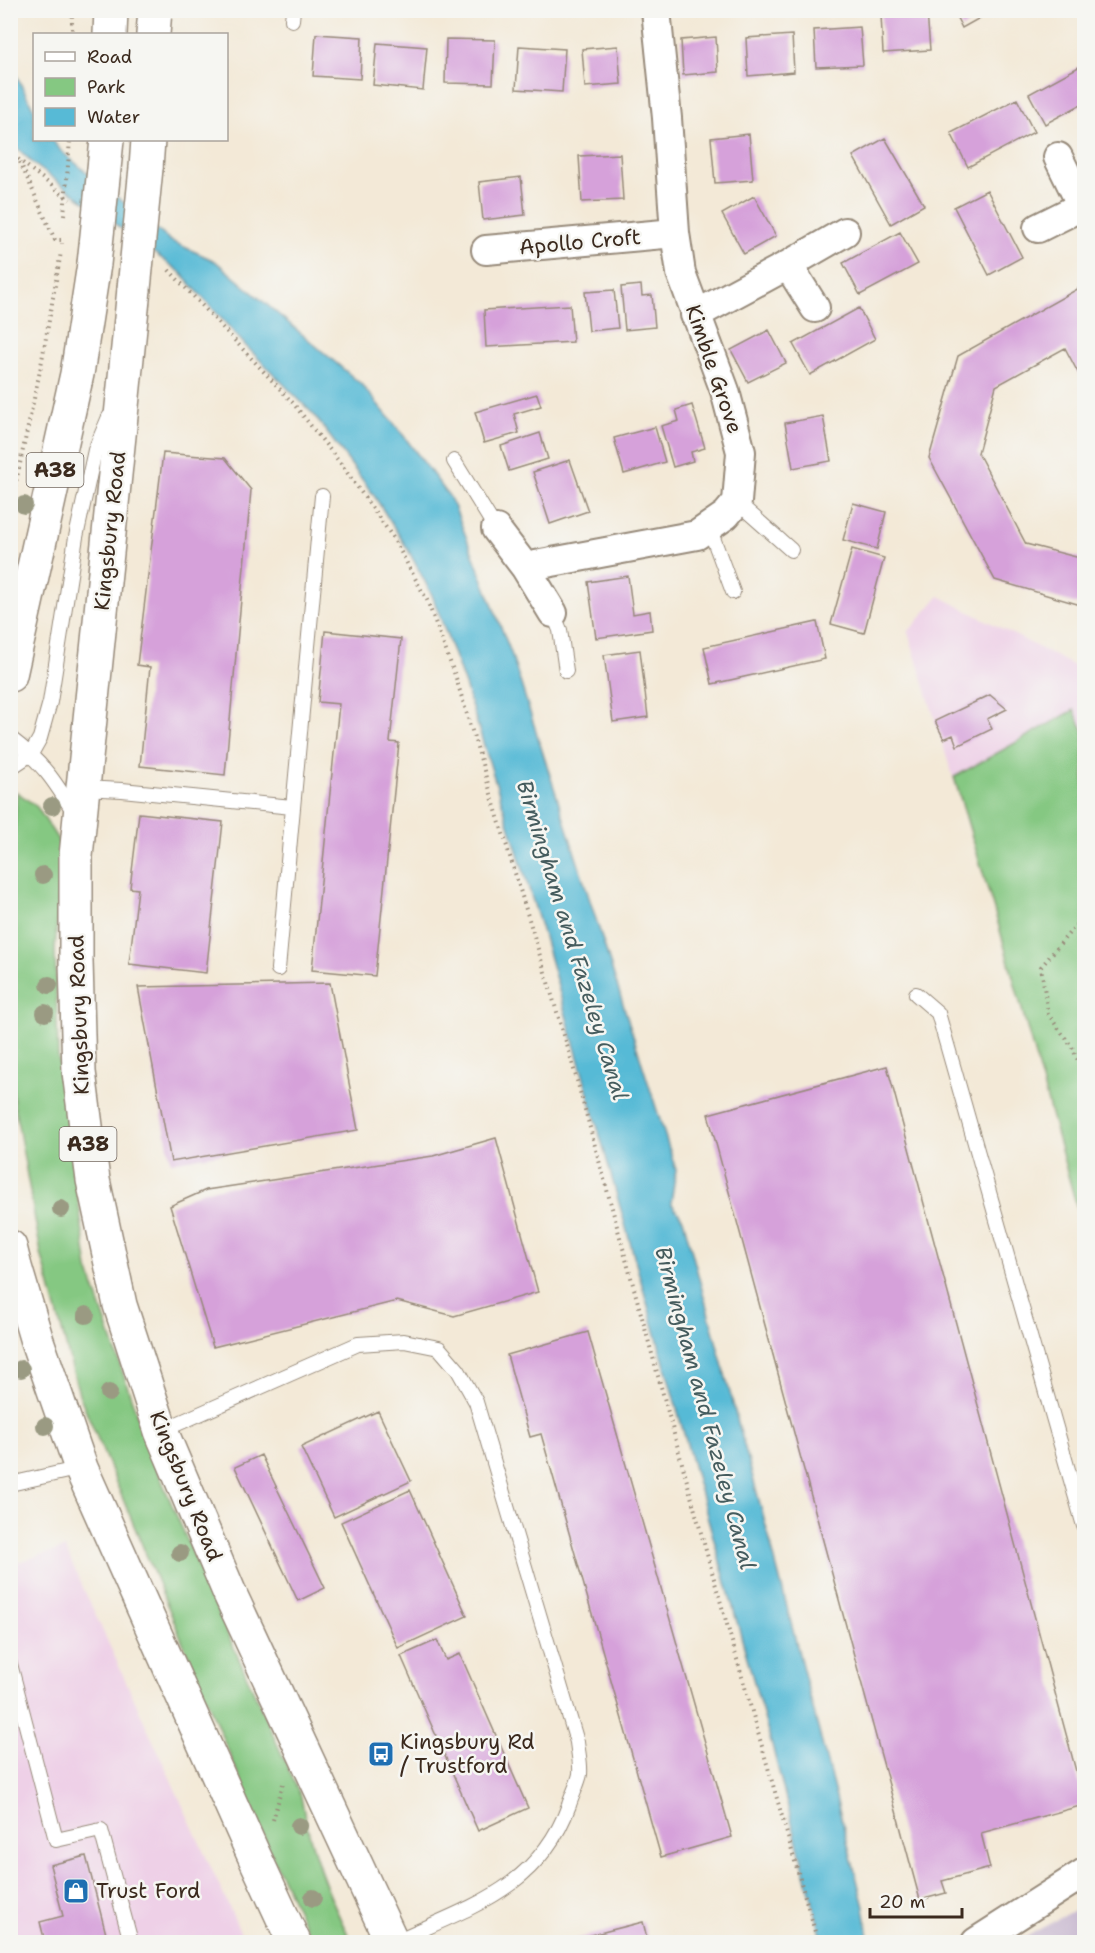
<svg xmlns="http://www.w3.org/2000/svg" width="1095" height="1953" font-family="'Shantell Sans',sans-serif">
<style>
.built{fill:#eed0e7}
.industrial{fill:#ccbed3}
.green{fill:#85c882;stroke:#607950;stroke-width:1.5}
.water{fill:#57bad6;stroke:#49727a;stroke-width:1.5}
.building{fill:#d6a1da}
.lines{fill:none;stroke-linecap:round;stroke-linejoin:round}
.lane-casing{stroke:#978a7a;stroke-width:16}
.street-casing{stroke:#978a7a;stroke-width:32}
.highway-casing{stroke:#978a7a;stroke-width:36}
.path{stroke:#978a7a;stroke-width:4;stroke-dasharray:1.5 4.5;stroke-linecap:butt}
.lane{stroke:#fff;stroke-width:14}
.street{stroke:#fff;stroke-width:28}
.highway{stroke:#fff;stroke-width:33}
.highway-bridge-casing{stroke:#978a7a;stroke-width:36;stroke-linecap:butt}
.path-bridge{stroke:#978a7a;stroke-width:4;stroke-dasharray:1.5 4.5;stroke-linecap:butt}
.highway-bridge{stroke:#fff;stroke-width:33}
.tree{fill:#9a9a82}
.labels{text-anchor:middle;stroke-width:5;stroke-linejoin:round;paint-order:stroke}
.shield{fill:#f6f6f2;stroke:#73675e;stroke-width:1.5}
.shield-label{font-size:20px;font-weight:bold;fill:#3b2a1e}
.street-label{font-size:21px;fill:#3b2a1e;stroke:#f6f6f2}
.poi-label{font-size:21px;fill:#3b2a1e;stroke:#f6f6f2;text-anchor:start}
.water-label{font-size:22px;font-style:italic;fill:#455c5e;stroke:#f6f6f2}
</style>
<rect width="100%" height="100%" fill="#f6f6f2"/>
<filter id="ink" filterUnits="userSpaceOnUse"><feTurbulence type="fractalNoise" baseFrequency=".0167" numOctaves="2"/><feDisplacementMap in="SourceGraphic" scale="12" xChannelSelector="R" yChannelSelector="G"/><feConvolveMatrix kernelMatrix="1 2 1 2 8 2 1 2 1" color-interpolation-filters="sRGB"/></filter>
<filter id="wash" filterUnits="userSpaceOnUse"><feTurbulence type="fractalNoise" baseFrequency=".008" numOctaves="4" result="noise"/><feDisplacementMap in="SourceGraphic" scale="24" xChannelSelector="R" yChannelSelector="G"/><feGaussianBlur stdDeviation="1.35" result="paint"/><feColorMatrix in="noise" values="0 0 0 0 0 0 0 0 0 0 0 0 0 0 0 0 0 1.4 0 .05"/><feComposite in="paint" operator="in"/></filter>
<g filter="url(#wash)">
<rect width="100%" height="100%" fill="#f3e9d7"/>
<!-- built -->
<path class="built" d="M939,596l145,75v206l-86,46 -90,-291z
M65,1548l180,394h-234v-378z"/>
<!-- industrial -->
<path class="industrial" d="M1084,1904v38h-67l55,-31z"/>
<!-- green -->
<path class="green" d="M1074,710l10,22v501l-86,-310 -44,-146z
M17,792l20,15 25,39 -7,103 3,107 30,213 61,182 71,166 81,180c9,50 27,100 51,145h-40l-39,-84 -194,-464 -38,-141 -27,-150 -4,-53v-157z"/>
<!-- water -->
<path class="water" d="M10,63l24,47v30h18l10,12 109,89 44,20 146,123 39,47 49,65 6,12 56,145 165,517 -5,33 12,16 87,322 94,366 4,25 -2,10h-42l-5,-15 -45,-174 -232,-823 -77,-245 -33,-90 -25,-47 -34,-54 -59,-79 -69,-70 -65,-73 -145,-107 -24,-23z"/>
<g id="blocks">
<!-- building -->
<path class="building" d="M953,10h41l-32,18z
M927,12l3,38 -47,3 -2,-38z
M860,27l3,38 -47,2 -2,-37z
M316,34l46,3 -2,42 -47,-3z
M792,35l2,37 -46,4 -2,-38z
M716,37l2,35 -35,3 -2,-35z
M446,39l49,1 -2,44 -48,-1z
M377,43l50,4 -4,43 -50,-5z
M519,46l46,3 -3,43 -46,-3z
M618,46l3,38 -36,3 -3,-38z
M1084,64v39l-39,21 -16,-30z
M1017,99l17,33 -66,35 -17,-34z
M749,134l4,46 -38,3 -4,-45z
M885,138l39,67 -33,19 -38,-68z
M620,154l3,46 -41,2 -3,-46z
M521,177l4,38 -42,5 -4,-38z
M987,190l35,67 -33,18 -35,-68z
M754,196l22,40 -32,18 -22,-40z
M900,232l18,32 -58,31 -17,-32z
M641,285l1,11 10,-1 3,32 -30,3 -4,-43z
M1081,287l3,6v91l-19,-36 -69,38 -18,67 48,91 58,15v47l-89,-26 -66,-122 29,-102z
M614,290l4,38 -29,3 -4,-39z
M570,305l3,37 -87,5 -2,-37z
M859,308l16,31 -65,36 -17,-31z
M769,330l17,33 -38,19 -17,-32z
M537,394l4,12 -27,8 5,19 -35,10 -9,-31z
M692,405l13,43 -14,4 2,9 -20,6 -12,-41 18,-5 -3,-11z
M823,416l8,45 -38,7 -8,-45z
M655,427l10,35 -41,12 -10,-36z
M540,433l8,26 -39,12 -8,-25z
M163,453l62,5 26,32 -26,285 -85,-9 10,-99 -13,-2z
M570,460l18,51 -38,13 -17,-52z
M853,503l33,9 -9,37 -34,-9z
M852,549l32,9 -20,75 -33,-9z
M628,576l5,38 17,-3 2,19 -56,8 -8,-56z
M817,622l8,37 -113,25 -8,-37z
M325,631l76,8 -11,103 9,1 -24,233 -63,-6 27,-266 -21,-2z
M640,650l8,67 -35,5 -9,-67z
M990,695l17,14 -20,10 5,10 -35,17 -4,-11 -9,4 -9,-18z
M139,813l84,9 -17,151 -77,-9 9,-75 -8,-1z
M330,983l28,147 -187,32 -33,-175z
M887,1066l197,735v4l-103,28 9,35 -48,13 4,12 -26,7 -212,-786z
M496,1138l42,154 -84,24 -57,-15 -184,46 -43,-141 36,-16 227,-34z
M588,1332l144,505 -71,20 -120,-423 -11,3 -23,-82z
M378,1411l33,70 -77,36 -33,-70z
M261,1455l64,133 -27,13 -63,-134z
M410,1490l57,126 -69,32 -57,-126z
M437,1640l9,20 14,-6 68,154 -50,23 -77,-175z
M86,1856l22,86h-63l-5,-20 23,-6 -13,-51z
M643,1922l5,20h-84z"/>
</g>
</g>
<g filter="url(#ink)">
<use href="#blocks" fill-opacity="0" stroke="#978a7a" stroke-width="1.5"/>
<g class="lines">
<!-- lane casing -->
<g class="lane-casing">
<path id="lane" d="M292,20l1,-10
M454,461l42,68
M737,502l54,48
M709,527l24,65
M553,613l7,17 6,41
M10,738c33,25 44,42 65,76
M10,768l21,-14 9,-16 10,-36 26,-165 19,-87 14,-33
M83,788l39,2 170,17
M278,969l44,-473
M916,994l22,19 146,513
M161,1431l197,-87 46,-3 35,7 19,22 18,32 101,340c1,10 4,22 3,32 -2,10 -8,21 -11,31 -30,84 -102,103 -175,137
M10,1484l71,-16
M10,1664l46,176 45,-10 30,112"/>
</g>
<!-- street casing -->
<g class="street-casing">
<path id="street" d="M1058,157l26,53
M1038,228l44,-22
M486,250l189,-17
M788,265l27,43
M695,315l93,-50 57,-33
M496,529l29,38
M553,613l-28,-46 172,-32 29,-20 11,-13 4,-50 -16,-61 -44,-118 -6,-40 -8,-115 -11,-108
M976,1942l108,-69"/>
</g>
<!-- highway casing -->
<g class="highway-casing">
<path id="highway" d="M110,34l1,-24
M153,34l2,-24
M146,168l2,-28
M134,289l-58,567v105l3,111 14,108 27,125 41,126 69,163 162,348
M10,675l67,-301 17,-110
M10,1247l5,20 21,71 45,130 170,381 43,93"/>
</g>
<!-- path -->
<path class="path" d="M72,10v24
M10,150l9,10 51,40
M20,162l35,78h7v4
M169,270l124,133 48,61 51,72 35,64 29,78 114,377 138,503 110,384
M10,510l31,-144 20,-114
M1084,915l-43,52 7,47 24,33 12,27
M273,1820l10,-36"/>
<!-- lane -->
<use href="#lane" class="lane"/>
<!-- street -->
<use href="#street" class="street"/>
<!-- highway -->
<use href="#highway" class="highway"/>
<!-- highway-bridge casing -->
<g class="highway-bridge-casing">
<path id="highway-bridge" d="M94,264l13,-124
M134,289l12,-121"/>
</g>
<!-- path-bridge -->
<path class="path-bridge" d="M64,215l6,-75"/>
<!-- highway-bridge -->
<use href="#highway-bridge" class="highway-bridge"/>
</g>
<!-- trees -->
<g class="tree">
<circle cx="24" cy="505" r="9"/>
<circle cx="52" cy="806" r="9"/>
<circle cx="43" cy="875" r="9"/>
<circle cx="49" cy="985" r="9"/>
<circle cx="45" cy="1013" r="9"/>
<circle cx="61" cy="1209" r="9"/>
<circle cx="86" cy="1315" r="9"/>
<circle cx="21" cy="1369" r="9"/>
<circle cx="109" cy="1393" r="9"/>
<circle cx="45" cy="1426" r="9"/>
<circle cx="180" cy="1553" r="9"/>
<circle cx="299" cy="1826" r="9"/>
<circle cx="313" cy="1898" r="9"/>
</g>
</g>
<!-- icons -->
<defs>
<g id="bus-square" transform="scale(1.35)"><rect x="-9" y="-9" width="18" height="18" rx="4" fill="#1f6fb2" stroke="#f6f6f2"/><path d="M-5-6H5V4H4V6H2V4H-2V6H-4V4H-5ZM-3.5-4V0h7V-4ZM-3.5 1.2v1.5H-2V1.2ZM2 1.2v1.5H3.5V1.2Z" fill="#fff"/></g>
<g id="shop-square" transform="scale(1.35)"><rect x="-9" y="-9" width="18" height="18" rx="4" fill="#1f6fb2" stroke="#f6f6f2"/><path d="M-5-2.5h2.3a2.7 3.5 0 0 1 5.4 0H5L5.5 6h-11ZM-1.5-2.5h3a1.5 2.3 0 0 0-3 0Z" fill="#fff"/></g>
</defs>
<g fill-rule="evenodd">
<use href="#bus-square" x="381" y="1754"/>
<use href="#shop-square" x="76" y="1891"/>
</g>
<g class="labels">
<!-- shield labels -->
<g class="shield">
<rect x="26.5" y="453" width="57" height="34" rx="4.5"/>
<rect x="59.5" y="1127" width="57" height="34" rx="4.5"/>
</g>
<g class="shield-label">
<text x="55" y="477">A38</text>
<text x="88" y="1151">A38</text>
</g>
<!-- street labels -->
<g class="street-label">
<text transform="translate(580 242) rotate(-5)" y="7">Apollo Croft</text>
<text transform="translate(714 369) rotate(71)" y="7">Kimble Grove</text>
<text transform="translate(110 531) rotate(-84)" y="7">Kingsbury Road</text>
<text transform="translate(79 1015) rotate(-92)" y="7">Kingsbury Road</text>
<text transform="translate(186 1486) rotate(68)" y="7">Kingsbury Road</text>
</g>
<!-- poi labels -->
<g class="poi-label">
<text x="400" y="1749">Kingsbury Rd<tspan x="400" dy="24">/ Trustford</tspan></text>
<text x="96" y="1898">Trust Ford</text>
</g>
<!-- water labels -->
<g class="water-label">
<text transform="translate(573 940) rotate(73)" y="8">Birmingham and Fazeley Canal</text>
<text transform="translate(706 1408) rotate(75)" y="8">Birmingham and Fazeley Canal</text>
</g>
</g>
<!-- margin -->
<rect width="1095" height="1953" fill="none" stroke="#f6f6f2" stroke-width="36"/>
<!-- legend -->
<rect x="33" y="33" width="195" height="108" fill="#f6f6f2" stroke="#aba49d" stroke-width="1.5"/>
<rect x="45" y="52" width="30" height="9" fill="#ffffff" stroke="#aba49d" stroke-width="1.5"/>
<text x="87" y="63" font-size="18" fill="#3b2a1e">Road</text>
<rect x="45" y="78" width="30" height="18" fill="#85c882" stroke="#aba49d" stroke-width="1.5"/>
<text x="87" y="93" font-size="18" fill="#3b2a1e">Park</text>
<rect x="45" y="108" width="30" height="18" fill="#57bad6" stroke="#aba49d" stroke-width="1.5"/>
<text x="87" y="123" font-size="18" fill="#3b2a1e">Water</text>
<!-- scale -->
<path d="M870 1908v9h92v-9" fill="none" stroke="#3b2a1e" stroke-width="3"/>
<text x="879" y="1908" font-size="18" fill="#3b2a1e" stroke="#f6f6f2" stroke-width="4.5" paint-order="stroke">20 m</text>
</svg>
